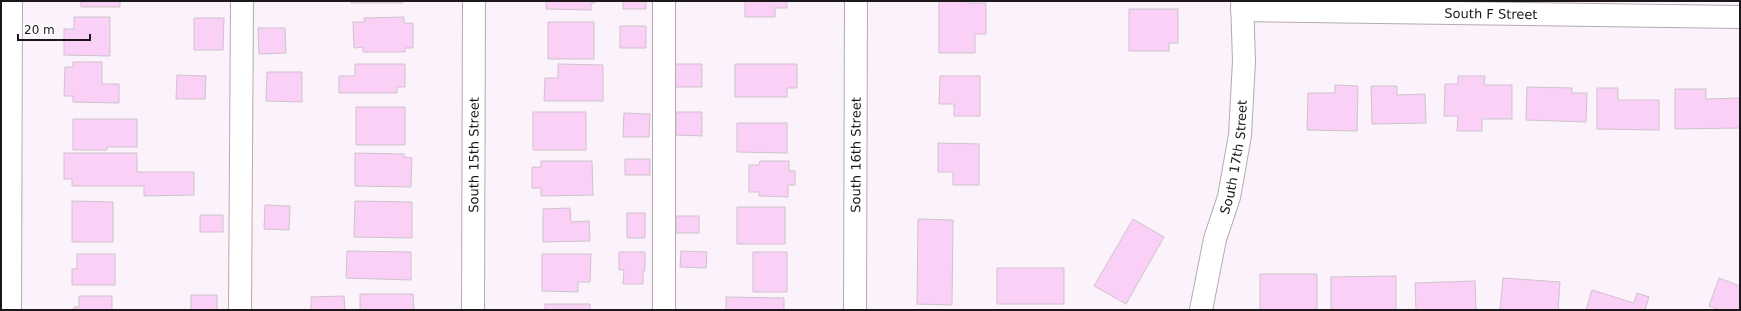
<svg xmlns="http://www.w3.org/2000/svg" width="1741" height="311" font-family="'DejaVu Sans',sans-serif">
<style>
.building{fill:#fbd0f6;stroke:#cdc4cc}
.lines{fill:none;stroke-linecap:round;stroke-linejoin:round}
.minor-casing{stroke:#b3aab2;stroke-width:24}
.minor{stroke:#fff;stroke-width:22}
.labels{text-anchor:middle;stroke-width:4;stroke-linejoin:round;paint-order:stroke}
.street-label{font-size:13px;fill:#1b171a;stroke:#fff}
</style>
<rect width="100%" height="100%" fill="#fcf2fb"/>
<!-- building -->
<path class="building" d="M81,1h39v6h-39z
M351,1h52v2h-52z
M546,1h49v2h-4v7l-45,-1z
M623,1h23v8h-23z
M745,1h42v7h-12v9h-30z
M939,1h29v2h18v31h-11v19h-36z
M1129,9h49v34h-9v8h-40z
M74,17h36v39l-46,-1v-26h10z
M404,17v6h9v25h-8v4h-42v-5l-9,1 -1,-26h12l-1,-4z
M194,18h30l-1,32h-29z
M548,22h46v37h-46z
M620,26h26v22h-26z
M258,28h27l1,25 -27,1z
M73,62h29v22h17v19l-46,-1v-6h-9l1,-29h8z
M355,64h50v23h-8v6h-58v-17h16z
M558,64l45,1v36h-59l1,-23h13z
M675,64h27v23h-28z
M735,64h62v24h-10v9h-52z
M267,72h35v30l-36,-1z
M177,75l29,1 -1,23h-29z
M940,76h40v40h-26v-12h-15z
M1458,76h27l-1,9h28v34h-30v12h-25l1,-15h-14l1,-32h13z
M1335,85l23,1 -1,45 -50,-1 1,-37h27z
M1371,86h26v9l28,-1 1,29 -54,1z
M1527,87l45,1v5h15l-1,29 -60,-2z
M1597,88h21v12h41v30l-62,-1z
M1675,89h31v10l34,-1v30l-65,1z
M356,107h49v38h-49z
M533,112h53v38h-53z
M676,112h26v24l-26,-1z
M624,113l26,1 -1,23h-26z
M73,119h64v28h-30v3h-34z
M737,123h50v30l-50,-1z
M938,143l41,1v41h-26v-13h-15z
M64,153h73v19h57v23l-50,1v-10h-72v-7h-8z
M355,153l49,1v3l8,1 -1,29 -56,-1z
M625,159h25v16h-25z
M541,161h51l1,34 -52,1v-8h-9v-21h9z
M760,161h29v10h6v14h-7v12l-29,-1v-4h-10v-27h10z
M72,201l41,1v40h-41z
M355,201l57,1v36l-58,-1z
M265,205l25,1 -1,24 -25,-1z
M737,207h48v37h-48z
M570,208l1,14 18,-1 1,20 -47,1v-33z
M627,213h18v25h-18z
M200,215h23v17h-23z
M676,216h23v17h-23z
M918,219l35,1 -1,85 -35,-1z
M1133,219l31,18 -38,67 -32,-18z
M347,251l64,1v28l-65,-2z
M681,251l26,1 -1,16 -26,-1z
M619,252h26v19h-2v13h-20l1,-14h-5z
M753,252h34v40h-34z
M77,254h38v31h-43v-16h5z
M542,254h49l-1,28h-12v10l-36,-1z
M997,268h67v36h-67z
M1260,274h57v36h-57z
M1396,276v34h-65v-33z
M1503,278l57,4 -2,28h-58z
M1719,278l21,8v24h-21l-10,-4z
M1475,281l1,29h-60l-1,-27z
M1592,290l42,13 3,-10 12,4 -4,13h-59z
M360,294h53l1,16h-54z
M191,295h26v15h-26z
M79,296h33v14h-38v-3h5z
M344,296l1,14h-34v-13z
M726,297l58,1v12h-58z
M545,304h45v6h-45z"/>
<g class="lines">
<!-- minor casing -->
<g class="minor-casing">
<g id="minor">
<path d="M664,1v309"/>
<path id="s1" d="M1242,10l498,7"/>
<path d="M10,310l1,-309"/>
<path d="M240,310l2,-309"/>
<path id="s2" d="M473,310l1,-309"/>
<path id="s3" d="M855,310l1,-309"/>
<path id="s4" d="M1201,310l14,-71 14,-42 11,-62 4,-74 -2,-60"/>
</g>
</g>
<!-- minor -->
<use href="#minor" class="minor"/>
</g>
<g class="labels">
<!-- street labels -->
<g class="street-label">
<text dy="5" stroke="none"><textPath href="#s1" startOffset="249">South F Street</textPath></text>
<text dy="5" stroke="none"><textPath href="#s2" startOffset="155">South 15th Street</textPath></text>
<text dy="5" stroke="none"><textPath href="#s3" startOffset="155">South 16th Street</textPath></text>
<text dy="5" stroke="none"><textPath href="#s4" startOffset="157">South 17th Street</textPath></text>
</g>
</g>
<!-- border -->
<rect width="1741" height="311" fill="none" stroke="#1b171a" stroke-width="4"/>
<!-- scale -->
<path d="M18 34v6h72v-6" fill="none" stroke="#1b171a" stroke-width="2"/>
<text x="24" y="34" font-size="12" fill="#1b171a" stroke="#ffffff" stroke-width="3" paint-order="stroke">20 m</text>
</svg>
